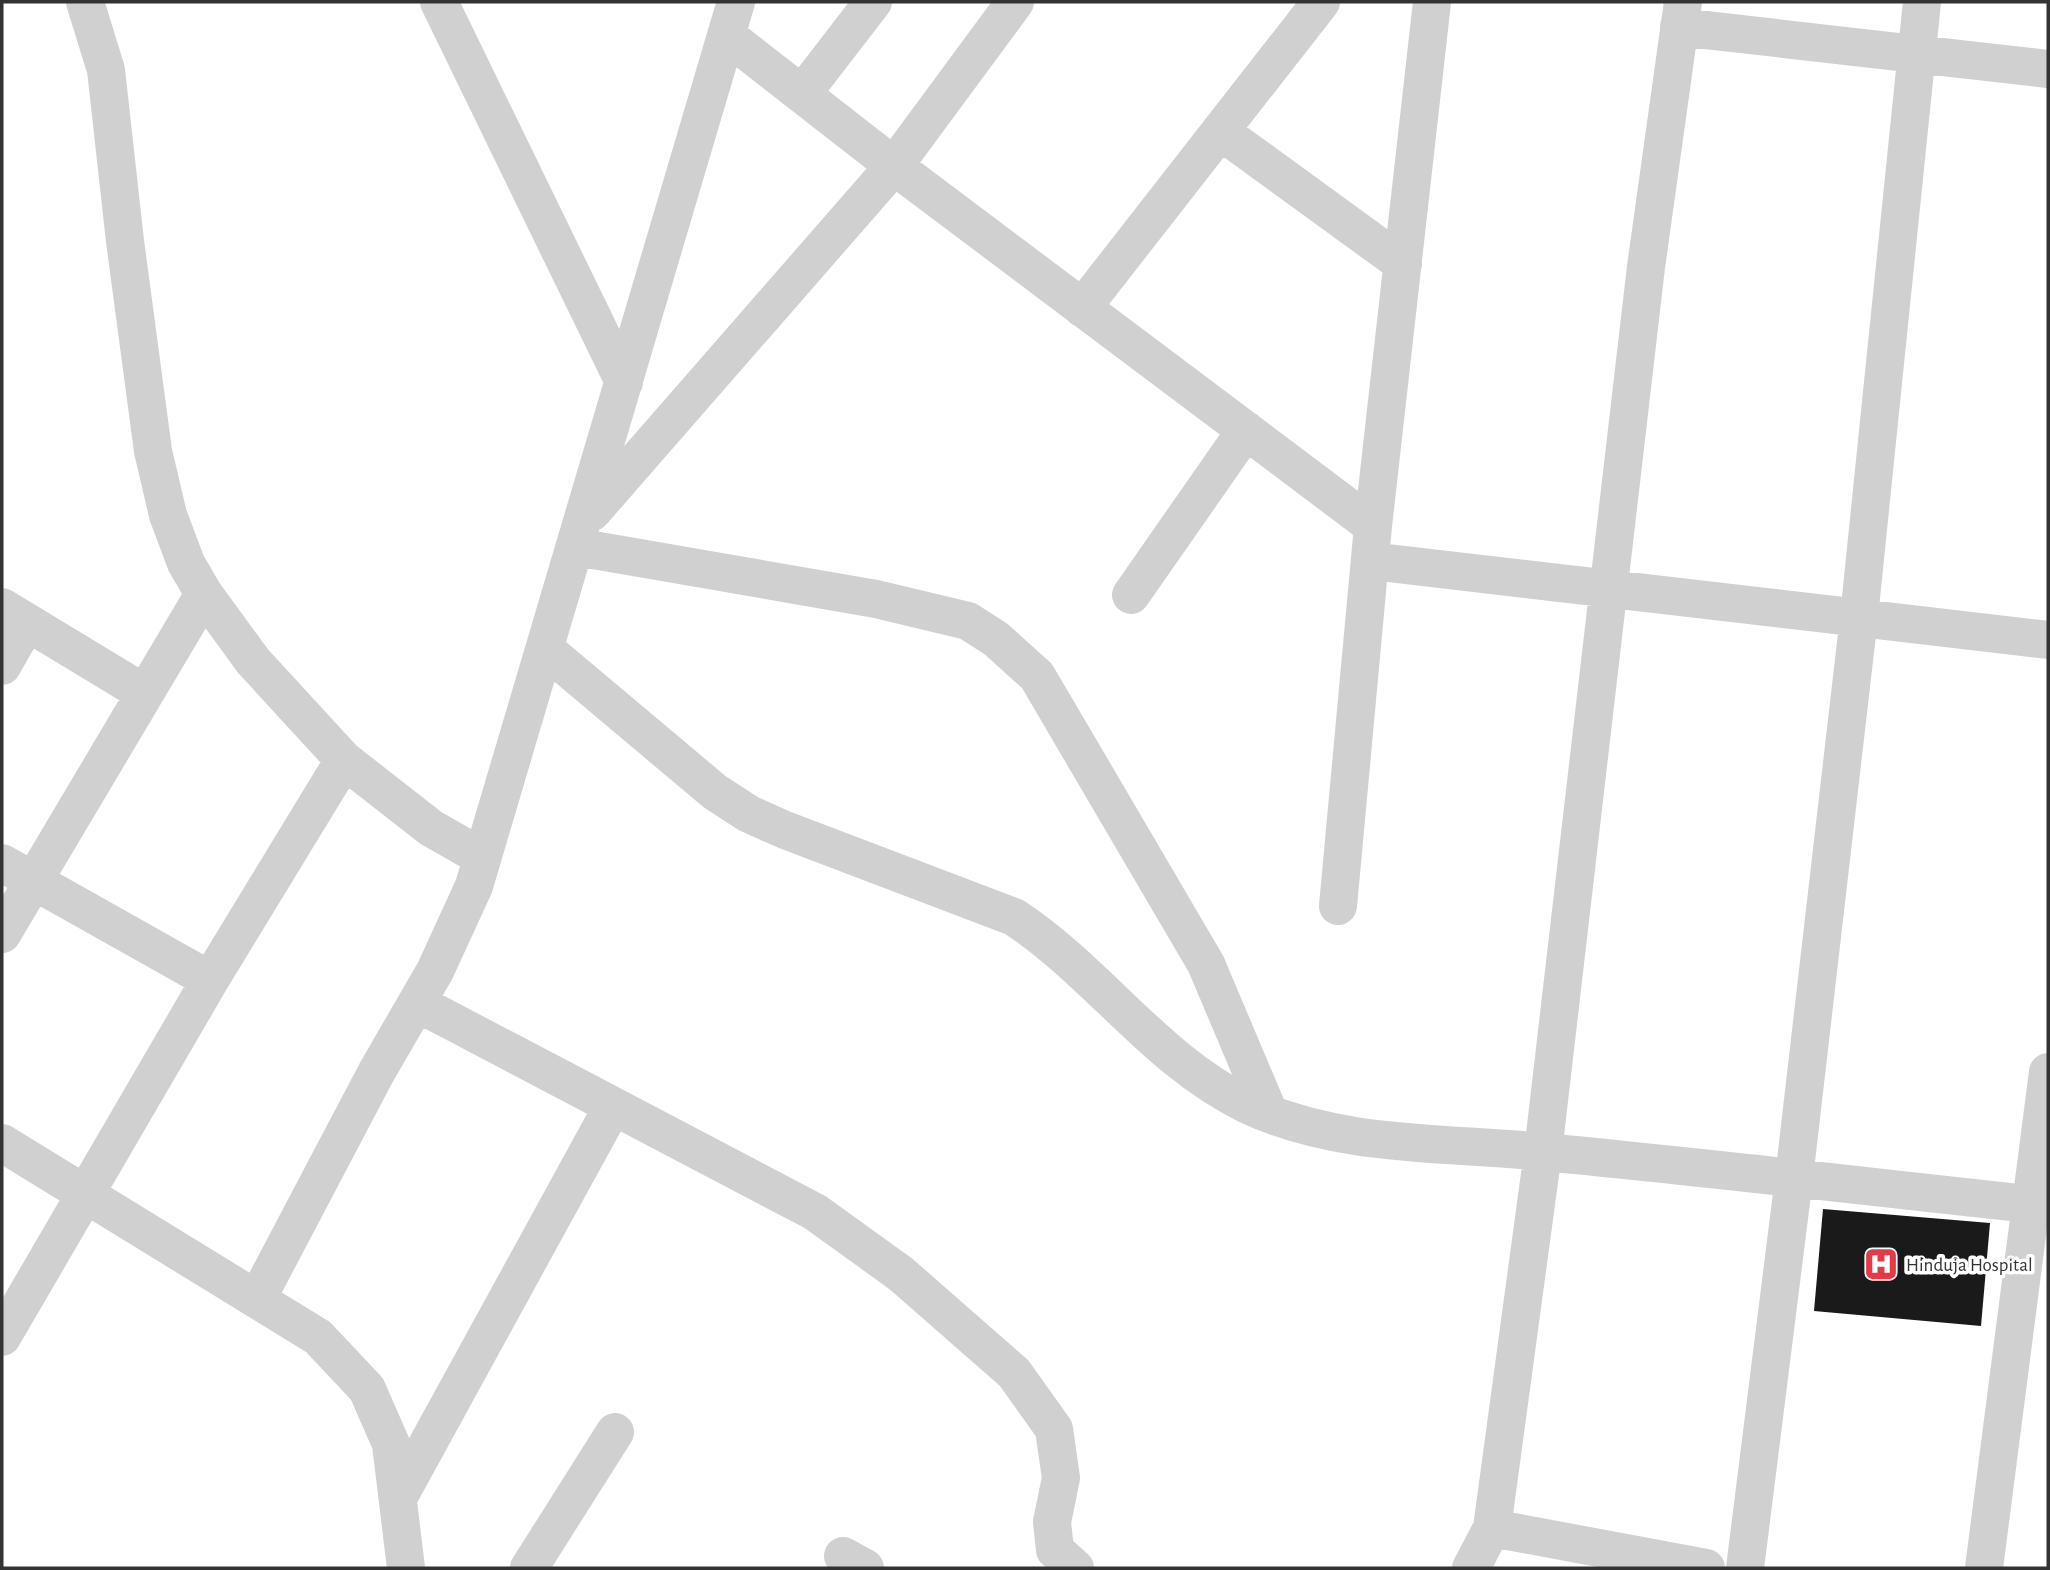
<svg xmlns="http://www.w3.org/2000/svg" width="2050" height="1570" font-family="'Alegreya Sans',sans-serif">
<style>
.building{fill:#1a1a1a}
.lines{fill:none;stroke-linecap:round;stroke-linejoin:round}
.minor{stroke:#d0d0d0;stroke-width:38}
.labels{text-anchor:middle;stroke-width:7;stroke-linejoin:round;paint-order:stroke}
.poi-label{font-size:19px;fill:#333;stroke:#fff;text-anchor:start}
</style>
<rect width="100%" height="100%" fill="#fff"/>
<!-- building -->
<path class="building" d="M1823,1209l167,14 -9,103 -167,-15z"/>
<g class="lines">
<!-- minor -->
<path class="minor" d="M85,2l21,68 19,171 28,210 15,64 18,48 18,31 49,67 91,99 87,68 51,29
M439,2l185,380
M1679,27l369,42
M726,35l168,131 479,360
M802,94l71,-92
M1220,131l183,133
M1082,308l239,-306
M592,512l302,-346 121,-164
M576,547l300,52 92,22 28,18 41,37 169,288 63,149
M1371,561l677,79
M1131,595l115,-165
M2,607l142,86
M545,649l170,143 34,22 36,16 229,87c84,55 142,144 234,188 92,43 197,37 296,47 168,16 336,36 504,54
M2,666l25,-44
M2,863l208,117
M1338,906l35,-380 59,-524
M2,934l202,-340
M417,1003l398,209 86,62 113,99 40,56 7,49 -9,44 3,28 20,18
M2,1143l316,194 49,52 24,55 15,124
M257,1299l119,-226 59,-102 39,-85 262,-884
M2,1337l208,-357 134,-220
M398,1498l215,-392
M1492,1528l214,40
M843,1556l22,12
M529,1568l86,-136
M1471,1568l21,-40 51,-376 103,-885 37,-265
M1745,1568l49,-390 65,-561 63,-615
M1984,1568l64,-496"/>
</g>
<!-- icons -->
<defs>
<g id="hospital-square" transform="scale(1.75)"><rect x="-9" y="-9" width="18" height="18" rx="4" fill="#e63946" stroke="#fff"/><path d="M-5-5h3v3.5h4V-5h3V5h-3V1.5h-4V5h-3Z" fill="#fff"/></g>
</defs>
<g fill-rule="evenodd">
<use href="#hospital-square" x="1881" y="1264"/>
</g>
<g class="labels">
<!-- poi labels -->
<g class="poi-label">
<text x="1906" y="1271">Hinduja Hospital</text>
</g>
</g>
<!-- border -->
<rect width="2050" height="1570" fill="none" stroke="#333333" stroke-width="7"/>
</svg>
